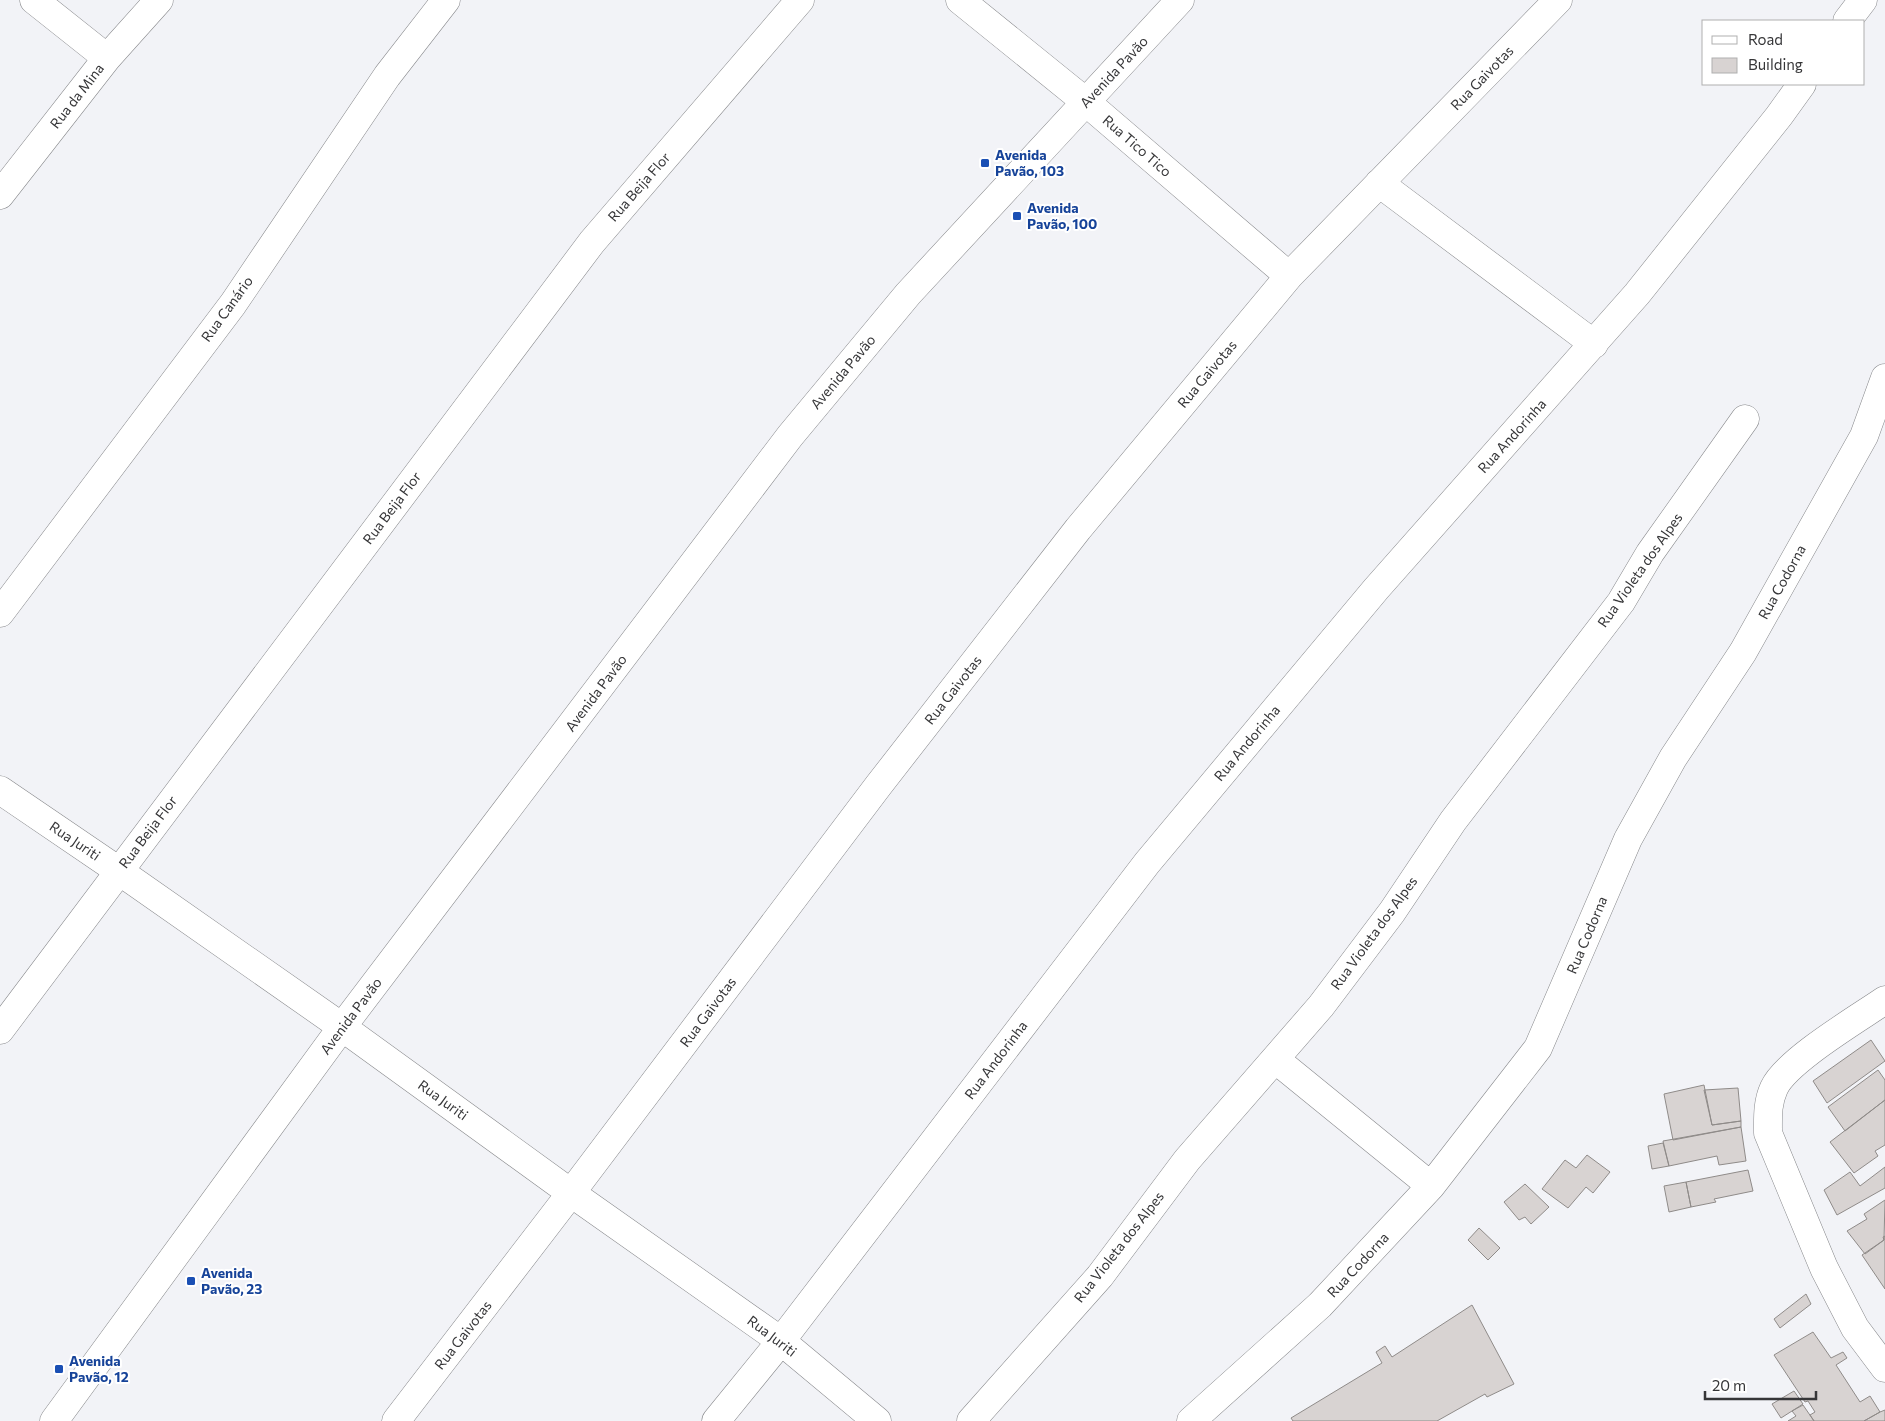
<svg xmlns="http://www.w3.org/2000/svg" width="1885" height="1421" font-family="Commissioner,sans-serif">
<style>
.building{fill:#d8d3d2;stroke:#8f8b89}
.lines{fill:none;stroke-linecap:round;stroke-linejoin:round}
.minor-casing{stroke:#87888b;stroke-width:29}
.minor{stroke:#fff;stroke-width:28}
.transit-dot{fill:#1a4fb4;stroke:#fff;stroke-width:2}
.labels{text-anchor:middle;stroke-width:4;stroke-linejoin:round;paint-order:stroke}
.street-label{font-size:14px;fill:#363638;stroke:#fff}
.transit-label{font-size:14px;font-weight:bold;fill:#164399;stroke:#fff;text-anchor:start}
</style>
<rect width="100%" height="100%" fill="#f2f3f7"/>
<!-- building -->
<path class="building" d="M1871,1040l14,21 -58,42 -14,-22z
M1878,1070l7,10v20l-40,31 -17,-24z
M1704,1085l8,40 29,-4v6l-68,13 -9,-46z
M1738,1088l3,33 -29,4 -8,-35z
M1885,1100v45l-10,6 3,5 -24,17 -24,-31z
M1741,1127l5,34 -27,4 -2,-9 -48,10 -6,-25z
M1663,1143l6,23 -17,3 -4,-23z
M1587,1155l23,17 -17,21 -7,-6 -18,21 -26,-19 23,-29 11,8z
M1885,1167v21l-48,27 -13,-25 26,-18 10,14z
M1748,1170l5,21 -39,8 2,3 -25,5 -5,-25z
M1686,1182l5,25 -22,5 -5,-26z
M1525,1184l24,23 -18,17 -6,-7 -6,3 -15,-18z
M1885,1200l-1,40 -19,14 -18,-23 20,-12 -3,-5z
M1479,1228l21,20 -12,12 -20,-20z
M1885,1236v53l-23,-34 22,-15 -1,-3z
M1806,1294l5,10 -31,24 -6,-9z
M1472,1305l42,79 -27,13 -2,-3 -48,27h-144l-2,-3 91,-55 -6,-11 9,-6 7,11z
M1813,1332l18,26 12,-6 4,6 -11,7 24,37 10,-6 10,16 -16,9h-50l-4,-6 5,-3 -7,-11 -3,1 -31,-47z
M1794,1391l9,13 -22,14 -9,-14z
M1803,1405l11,16h-26l8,-5 -4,-5z
M1885,1410v11h-21l16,-9z"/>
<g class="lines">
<!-- minor casing -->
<g class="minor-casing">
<path id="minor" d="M34,0l73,58
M960,0l126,102 203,174
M1847,21l16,-21
M1379,183l215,161
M0,195l107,-137 52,-58
M0,613l233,-309 154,-228 59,-76
M0,790l119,81 223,156 229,166 210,148 96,80
M1885,1000c-26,18 -99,61 -111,88 -7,15 -6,30 -6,45l56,135 31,60 30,40
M0,1030l592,-788 208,-242
M1275,1059l156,127
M54,1421l288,-394 448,-591 118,-142 272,-294
M396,1421l175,-228 307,-407 200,-257 211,-253 269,-276
M716,1421l65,-80 366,-478 229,-274 261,-295 142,-178 23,-32
M971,1421l129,-145 87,-116 134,-154 71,-94 61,-91 168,-219 29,-49 95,-134
M1191,1421l129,-116 111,-119 107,-138 90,-209 45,-81 70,-106 121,-216 21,-58"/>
</g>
<!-- minor -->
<use href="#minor" class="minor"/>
</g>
<!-- markers -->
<g class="transit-dot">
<rect x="980" y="158" width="10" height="10" rx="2.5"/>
<rect x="1012" y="211" width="10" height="10" rx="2.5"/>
<rect x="186" y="1276" width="10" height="10" rx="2.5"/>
<rect x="54" y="1364" width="10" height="10" rx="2.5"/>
</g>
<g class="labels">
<!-- street labels -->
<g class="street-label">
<text transform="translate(1114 72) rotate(-47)" y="5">Avenida Pavão</text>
<text transform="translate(1482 78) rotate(-46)" y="5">Rua Gaivotas</text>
<text transform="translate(77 96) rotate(-52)" y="5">Rua da Mina</text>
<text transform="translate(1137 146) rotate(41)" y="5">Rua Tico Tico</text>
<text transform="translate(639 187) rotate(-49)" y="5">Rua Beija Flor</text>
<text transform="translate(227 309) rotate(-54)" y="5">Rua Canário</text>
<text transform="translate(843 372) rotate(-50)" y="5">Avenida Pavão</text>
<text transform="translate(1207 374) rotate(-50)" y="5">Rua Gaivotas</text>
<text transform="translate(1512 436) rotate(-48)" y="5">Rua Andorinha</text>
<text transform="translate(392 508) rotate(-53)" y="5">Rua Beija Flor</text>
<text transform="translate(1640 570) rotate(-55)" y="5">Rua Violeta dos Alpes</text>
<text transform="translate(1782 582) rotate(-61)" y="5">Rua Codorna</text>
<text transform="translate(953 690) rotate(-52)" y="5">Rua Gaivotas</text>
<text transform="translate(596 693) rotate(-53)" y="5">Avenida Pavão</text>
<text transform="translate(1247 743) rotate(-50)" y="5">Rua Andorinha</text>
<text transform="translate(148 832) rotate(-53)" y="5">Rua Beija Flor</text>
<text transform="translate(75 841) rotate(34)" y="5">Rua Juriti</text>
<text transform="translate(1374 933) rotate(-54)" y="5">Rua Violeta dos Alpes</text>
<text transform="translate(1587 935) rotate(-67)" y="5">Rua Codorna</text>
<text transform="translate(708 1012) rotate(-53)" y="5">Rua Gaivotas</text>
<text transform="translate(351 1016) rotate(-53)" y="5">Avenida Pavão</text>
<text transform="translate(996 1060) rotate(-53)" y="5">Rua Andorinha</text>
<text transform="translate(443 1100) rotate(36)" y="5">Rua Juriti</text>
<text transform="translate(1119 1247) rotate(-52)" y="5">Rua Violeta dos Alpes</text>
<text transform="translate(1358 1265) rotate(-47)" y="5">Rua Codorna</text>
<text transform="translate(463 1335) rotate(-52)" y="5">Rua Gaivotas</text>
<text transform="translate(772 1336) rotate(37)" y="5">Rua Juriti</text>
</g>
<!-- transit labels -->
<g class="transit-label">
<text x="995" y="160">Avenida<tspan x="995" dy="16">Pavão, 103</tspan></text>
<text x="1027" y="213">Avenida<tspan x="1027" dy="16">Pavão, 100</tspan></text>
<text x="201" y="1278">Avenida<tspan x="201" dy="16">Pavão, 23</tspan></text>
<text x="69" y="1366">Avenida<tspan x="69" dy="16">Pavão, 12</tspan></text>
</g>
</g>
<!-- legend -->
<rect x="1702" y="20" width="162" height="65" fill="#ffffff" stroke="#afafaf"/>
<rect x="1712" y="36" width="25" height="8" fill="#ffffff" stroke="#afafaf"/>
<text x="1748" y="45" font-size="15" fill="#363638">Road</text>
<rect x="1712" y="58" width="25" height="15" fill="#d8d3d2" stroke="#afafaf"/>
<text x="1748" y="70" font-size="15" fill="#363638">Building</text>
<!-- scale -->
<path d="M1705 1391v8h111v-8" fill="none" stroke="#363638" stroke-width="2.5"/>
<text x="1712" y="1391" font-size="15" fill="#363638" stroke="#ffffff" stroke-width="4" paint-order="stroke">20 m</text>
</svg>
